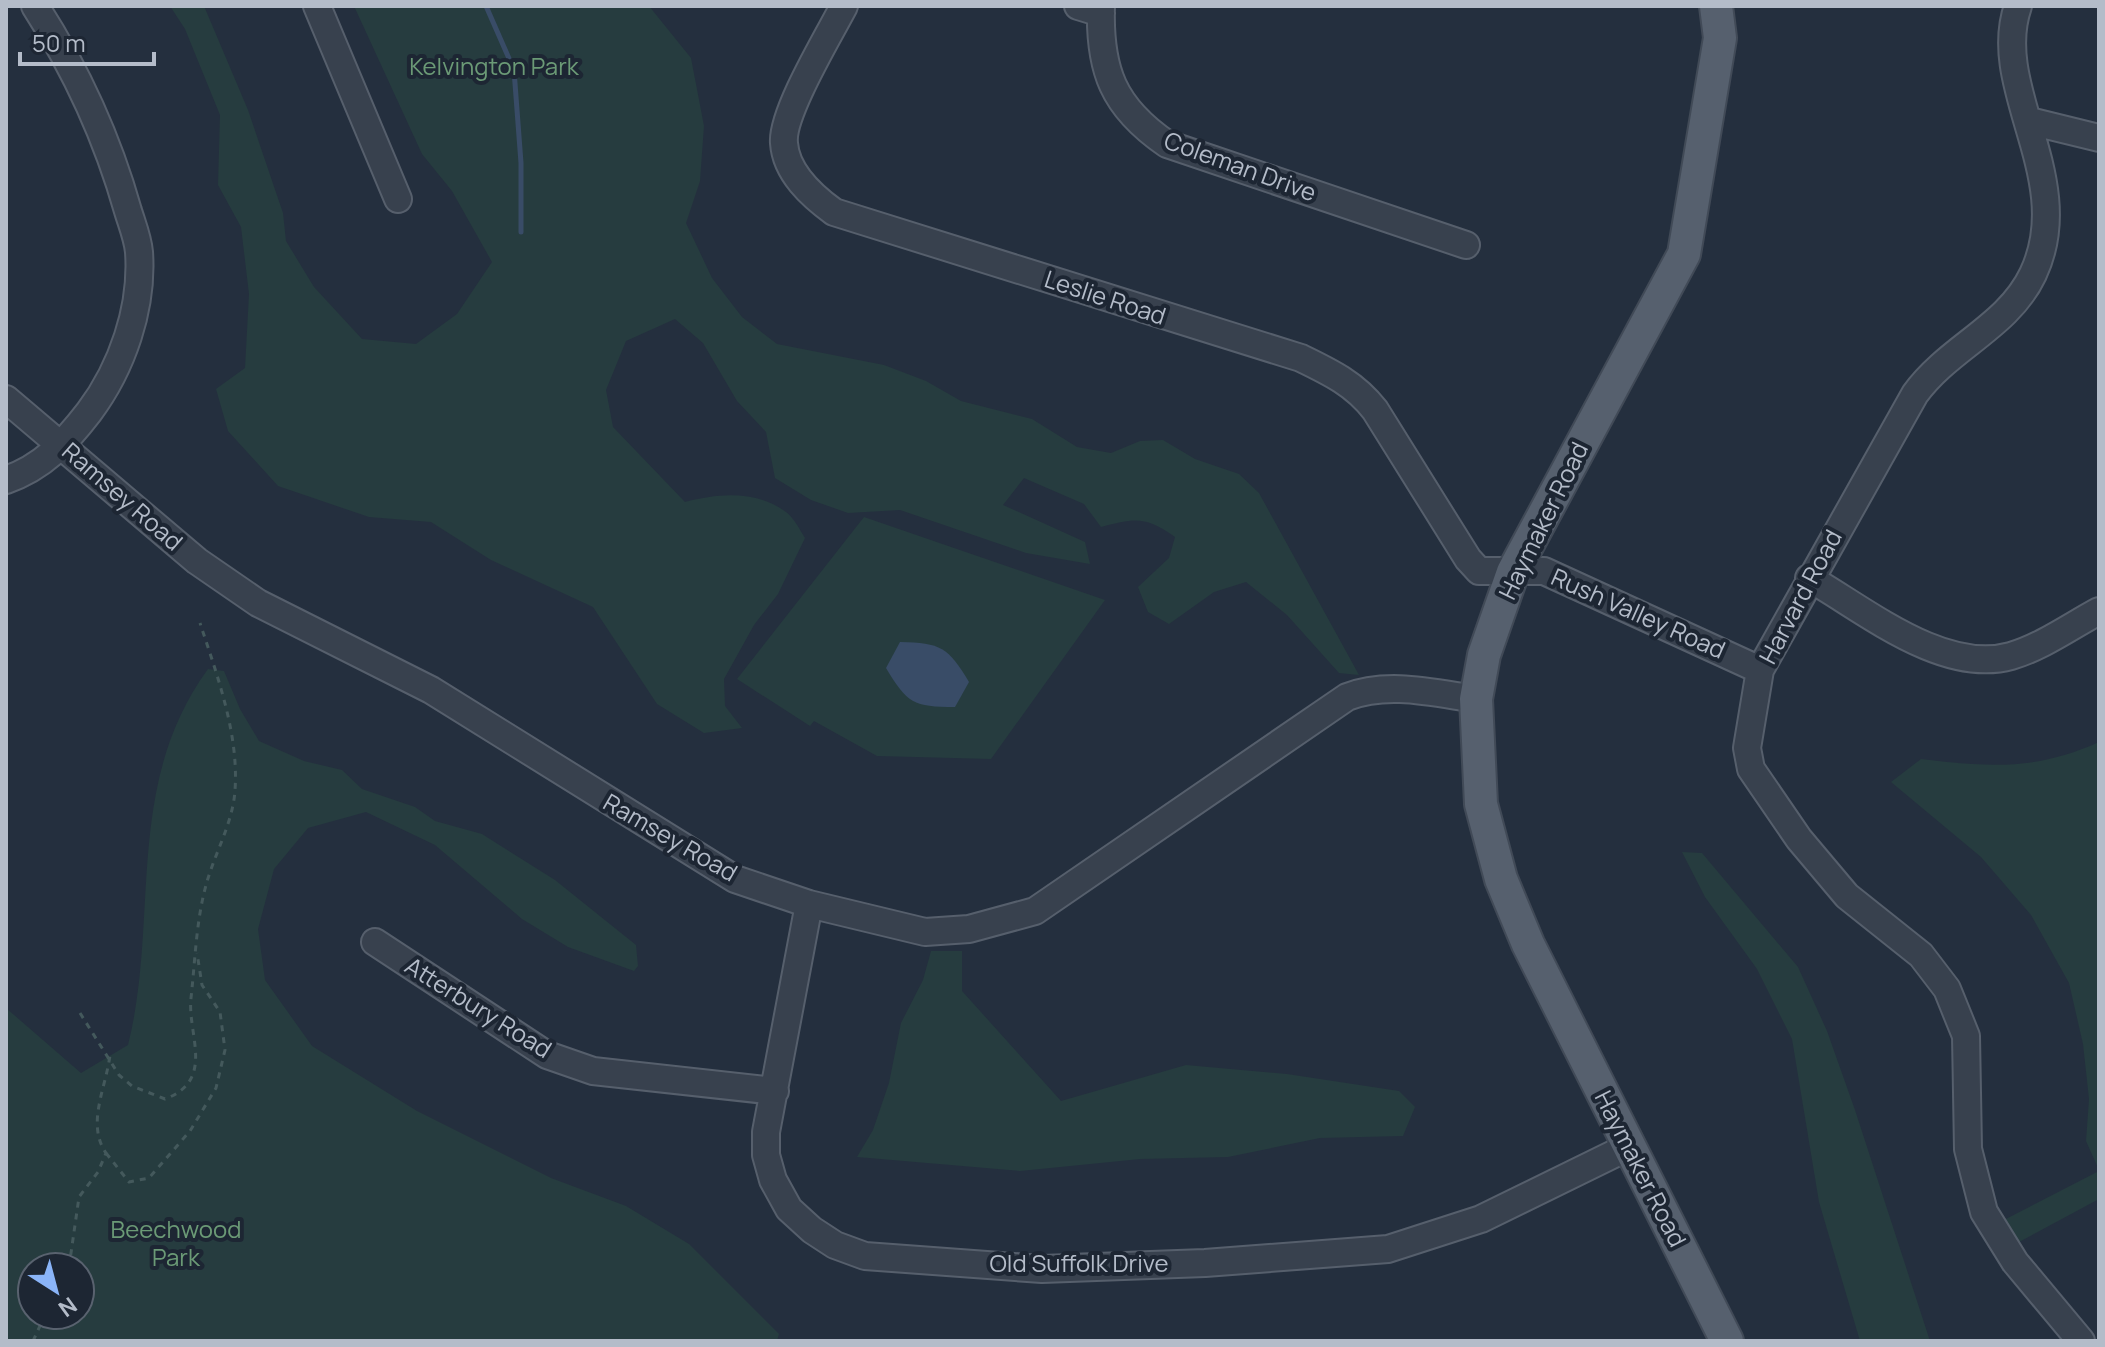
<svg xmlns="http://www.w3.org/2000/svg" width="2105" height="1347" font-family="Manrope,sans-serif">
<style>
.green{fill:#263c3f;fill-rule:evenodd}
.water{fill:#394c67}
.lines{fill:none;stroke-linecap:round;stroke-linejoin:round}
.stream{stroke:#394c67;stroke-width:5}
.minor-casing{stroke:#565f6c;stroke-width:30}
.major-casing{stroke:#414a57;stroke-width:36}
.path{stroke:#44595c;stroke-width:3;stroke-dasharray:6 6;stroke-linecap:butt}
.minor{stroke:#38414e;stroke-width:26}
.major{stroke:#56606e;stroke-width:32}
.labels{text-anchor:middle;stroke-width:8;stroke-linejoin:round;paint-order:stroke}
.park-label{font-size:24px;fill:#6b9a76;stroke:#1d2633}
.street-label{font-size:24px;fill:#b4bcc9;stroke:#1d2633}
</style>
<rect width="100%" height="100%" fill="#242f3e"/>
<!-- green -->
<path class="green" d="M170,6h34l44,104 35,103 3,28 28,46 48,52 54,5 41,-30 35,-52 -40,-71 -30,-37 -68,-148h295l42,52 13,68 -4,55 -14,42 26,55 30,39 35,27 107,21 42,16 35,20 71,18 45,28 34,6 29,-12 23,-1 32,19 44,15 20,19 100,182 -20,-2 -52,-58 -41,-33 -32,10 -45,32 -21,-12 -10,-25 31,-29 6,-21c-30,-21 -39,-19 -74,-10l-17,-23 -60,-26 -21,27 82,37 5,22 -64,-11 -126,-43 -52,3 -37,-13 -36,-22 -9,-46 -29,-31 -34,-58 -28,-24 -49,22 -20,49 7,37 72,75c34,-9 71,-12 101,10 8,6 14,18 19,26l-27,56 -24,31 -30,54 1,27 17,22 -38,5 -47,-29 -64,-97 -102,-47 -60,-38 -62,-5 -91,-31 -50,-55 -12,-42 29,-21 4,-74 -8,-67 -23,-42 2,-70 -35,-86z
M864,517l241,83 -114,159 -114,-3 -63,-35 -4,5 -73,-47z
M208,669l16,2 16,38 19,32 45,20 38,9 20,19 53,18 20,14 47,13 73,46 81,65 2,21 -4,5 -66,-24 -46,-28 -87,-74 -69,-33 -58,16 -34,41 -16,60 7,51 47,66 105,65 134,67 75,28 63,38 90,90 -2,7h-771v-333l75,65 47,-28c32,-128 -5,-259 80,-376zM80,1267v48h-48v-48z
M2099,742v428l-13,-29 3,-42 -6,-55 -14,-61 -38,-68 -50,-58 -90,-75 30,-23c67,8 114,12 178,-17z
M1682,852l20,1 96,114 29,64 28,79 75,231h-70l-41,-139 -27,-163 -35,-70 -52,-72z
M931,951h31v40l99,110 125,-36 101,9 112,17 16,16 -12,29 -83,2 -92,19 -88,2 -120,12 -163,-14 16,-27 16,-47 12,-60 22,-43z
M2099,1171v28l-80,43 -17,-21z"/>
<!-- water -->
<path class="water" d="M900,642c41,1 48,5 69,40l-14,25c-42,0 -48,-4 -69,-39z"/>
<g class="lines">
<!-- stream -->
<path class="stream" d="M486,6l28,64 7,93v69"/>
<!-- minor casing -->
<g class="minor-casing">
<path id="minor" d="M317,6l81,193
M844,6c-15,29 -63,108 -60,137 2,30 28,53 50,69l467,146c29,14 54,26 74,52l93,149 11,12h65l216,99
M1078,6l23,7
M1101,6c-2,64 12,101 66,138l299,101
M2018,6c-29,83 60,173 15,268 -25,53 -84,73 -118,120l-155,276 -13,78 4,21 48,70 48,57 74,59 26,34 19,47 2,113 16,63 31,50 66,79
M2030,121l69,17
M6,399l191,162 61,42 173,87 304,189 74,25 116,28 44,-3 66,-18 312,-214c41,-16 87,-4 129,2
M6,480c37,-13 59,-37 83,-68 33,-44 54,-104 50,-160 -1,-13 -7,-28 -11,-41 -20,-71 -53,-143 -93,-205
M1809,578c56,32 134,97 202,78 31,-9 60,-30 88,-45
M809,904l-43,228v23l7,25 16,29 23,21 23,15 30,11 177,13 163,-6 183,-14 93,-30 147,-72
M375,942l172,113 46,16 182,20"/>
</g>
<!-- major casing -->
<g class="major-casing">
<path id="major" d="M1716,6l4,32 -36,216 -171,318 -29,83 -8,44 5,105 20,75 27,65 199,397"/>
</g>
<!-- path -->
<path class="path" d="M80,1013l39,62 13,11 33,13c51,-19 22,-65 26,-101 4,-36 5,-74 14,-109 8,-33 28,-65 30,-99 4,-56 -18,-115 -35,-167
M106,1153l23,29 20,-4 41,-47 26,-43 9,-38 -5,-38 -18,-27 -5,-32
M69,1267l10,-70 19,-25 8,-19c-20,-29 0,-65 4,-98
M33,1341l12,-26"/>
<!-- minor -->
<use href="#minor" class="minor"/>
<!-- major -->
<use href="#major" class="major"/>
</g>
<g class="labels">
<!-- park labels -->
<g class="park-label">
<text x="494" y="75">Kelvington Park</text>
<text x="176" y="1238">Beechwood<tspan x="176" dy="28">Park</tspan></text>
</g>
<!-- street labels -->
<g class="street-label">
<text transform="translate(1240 167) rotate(20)" y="8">Coleman Drive</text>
<text transform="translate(1105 298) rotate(18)" y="8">Leslie Road</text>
<text transform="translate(122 497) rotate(41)" y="8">Ramsey Road</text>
<text transform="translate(1544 521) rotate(-64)" y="8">Haymaker Road</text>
<text transform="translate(1801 597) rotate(-62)" y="8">Harvard Road</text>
<text transform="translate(1638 614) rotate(24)" y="8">Rush Valley Road</text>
<text transform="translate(670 838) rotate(30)" y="8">Ramsey Road</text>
<text transform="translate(478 1008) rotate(32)" y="8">Atterbury Road</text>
<text transform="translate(1640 1169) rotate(63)" y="8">Haymaker Road</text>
<text x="1079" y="1272">Old Suffolk Drive</text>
</g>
</g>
<!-- border -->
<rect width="2105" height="1347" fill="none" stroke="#b4bcc9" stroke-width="16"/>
<!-- north arrow -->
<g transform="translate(56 1291) rotate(144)"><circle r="38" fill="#1d2633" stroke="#59626f" stroke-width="2"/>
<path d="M0-6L14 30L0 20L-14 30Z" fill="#8ab4f8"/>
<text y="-12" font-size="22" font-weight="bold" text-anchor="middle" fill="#b4bcc9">N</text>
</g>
<!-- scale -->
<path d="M20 52v12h134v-12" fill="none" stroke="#b4bcc9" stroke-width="4"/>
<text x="32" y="52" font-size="24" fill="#b4bcc9" stroke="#1d2633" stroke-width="6" paint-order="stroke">50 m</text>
</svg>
